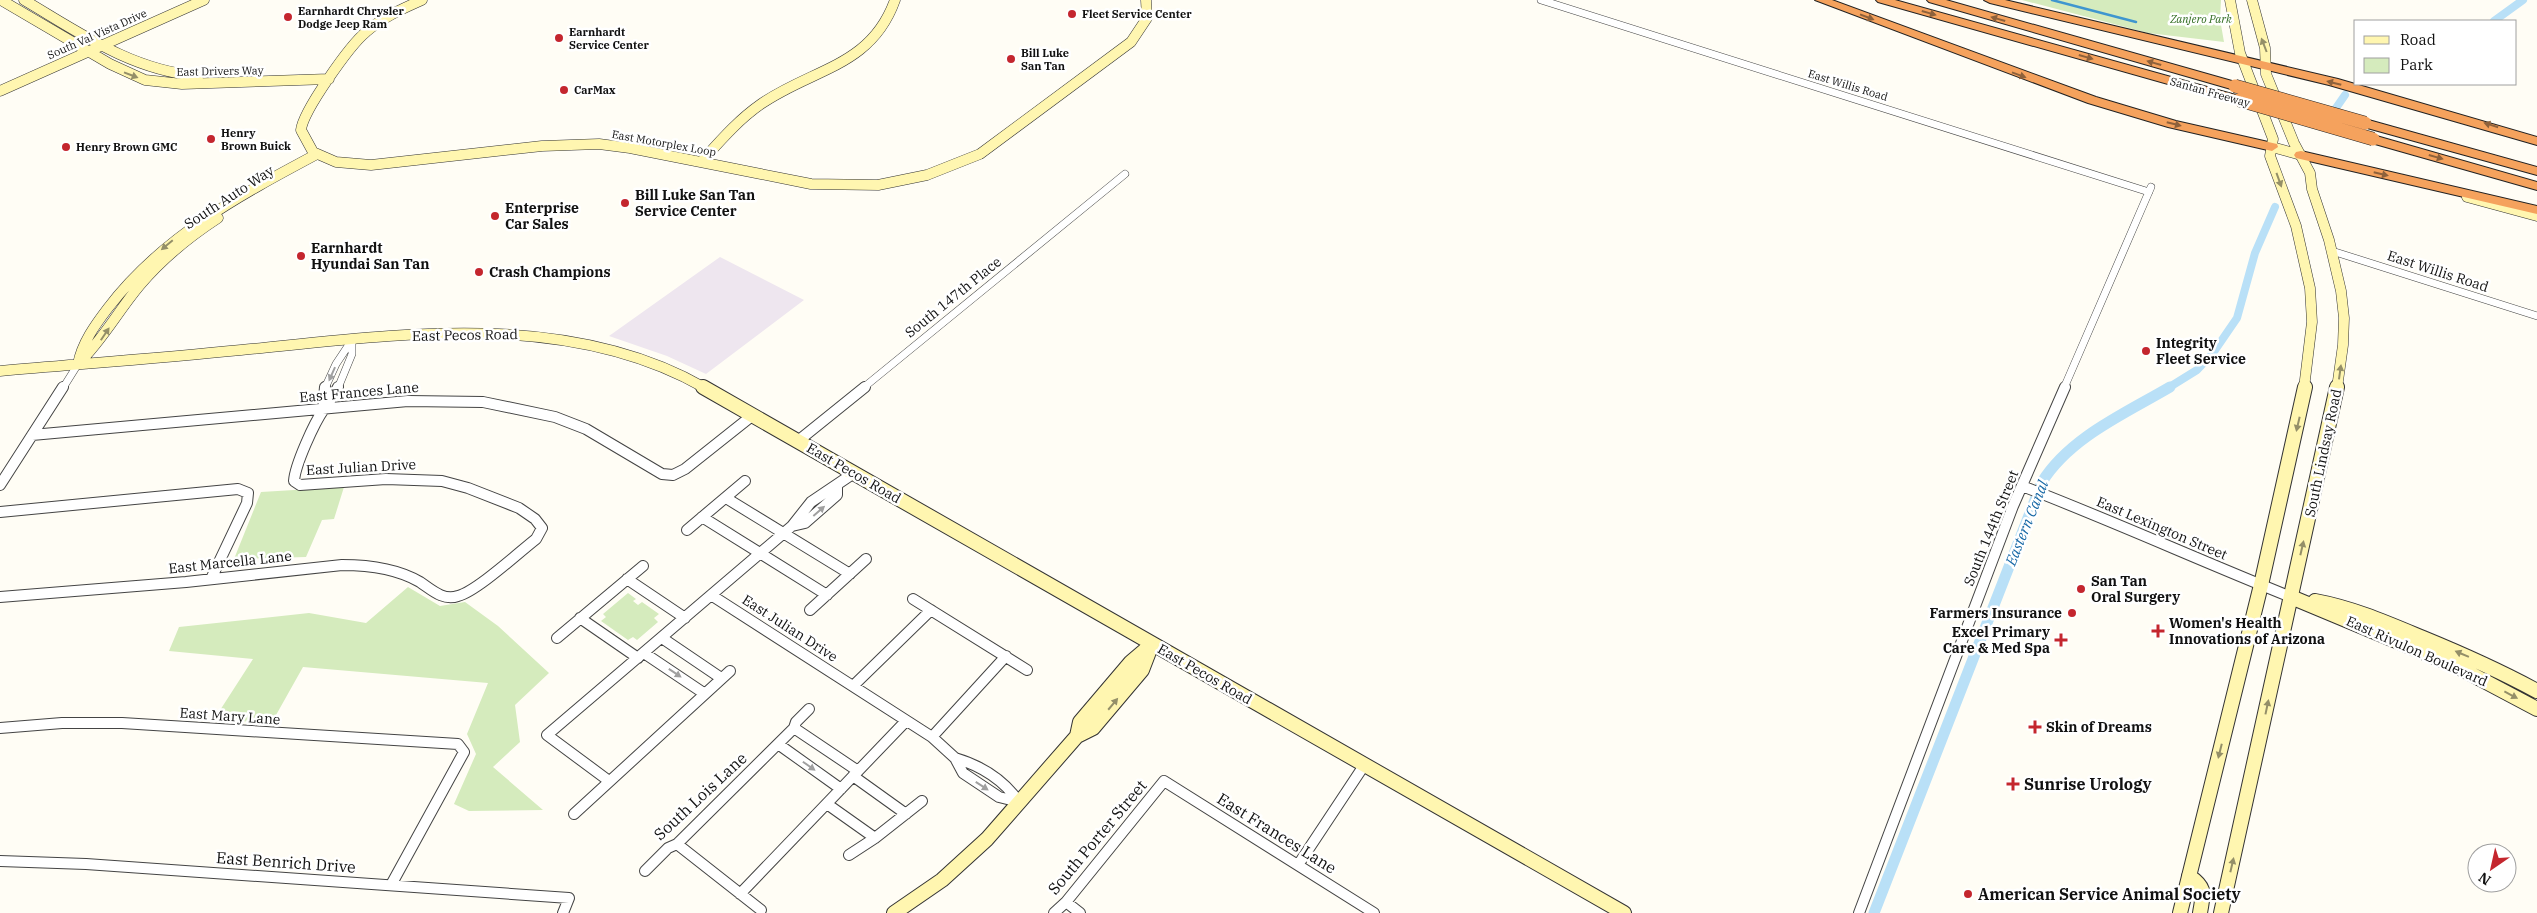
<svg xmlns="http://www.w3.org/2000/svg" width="2537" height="913" font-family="'IBM Plex Serif',serif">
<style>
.industrial{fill:#eee6ef}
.green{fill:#d5ebbd}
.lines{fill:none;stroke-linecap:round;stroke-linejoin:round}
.stream{stroke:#3f96cf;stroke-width:2.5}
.canal-far1{stroke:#b9e0f7;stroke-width:8}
.canal{stroke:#b9e0f7;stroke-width:11}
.street-far1-casing{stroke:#444;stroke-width:8}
.street-casing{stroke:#444;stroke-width:12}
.secondary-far1-casing{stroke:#333;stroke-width:11}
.secondary-casing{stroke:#333;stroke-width:16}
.highway-casing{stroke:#222;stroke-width:2}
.street-far1{stroke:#fff;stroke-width:7}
.street{stroke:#fff;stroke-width:10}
.secondary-far1{stroke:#fff6b0;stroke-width:10}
.secondary{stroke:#fff6b0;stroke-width:14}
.highway{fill:#f5a25d;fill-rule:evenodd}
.highway-bridge-casing{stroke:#222;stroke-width:14;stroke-linecap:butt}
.highway-bridge{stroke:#f5a25d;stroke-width:13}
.oneway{fill:#8e613b}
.oneway2{fill:#948f68}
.oneway3{fill:#a0a0a0}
.poi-dot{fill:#c4262e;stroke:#fff;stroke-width:2}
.labels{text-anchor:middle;stroke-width:5;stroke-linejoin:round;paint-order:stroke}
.far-poi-label{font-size:11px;font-weight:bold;fill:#111;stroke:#fff;text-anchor:start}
.far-park-label{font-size:11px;font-style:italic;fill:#2f6b1f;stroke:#fff}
.far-street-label{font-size:11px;fill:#111;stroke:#fff}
.poi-label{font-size:14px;font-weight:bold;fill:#111;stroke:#fff;text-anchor:start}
.street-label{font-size:14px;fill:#111;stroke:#fff}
.water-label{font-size:15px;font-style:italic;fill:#1768a6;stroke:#fff}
.near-poi-label{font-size:16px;font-weight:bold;fill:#111;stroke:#fff;text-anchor:start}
.near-street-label{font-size:16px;fill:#111;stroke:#fff}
</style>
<rect width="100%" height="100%" fill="#fffdf5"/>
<!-- industrial -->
<path class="industrial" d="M720,257l84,43 -98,74 -39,-18 -58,-20z"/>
<!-- green -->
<path class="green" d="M2022,0h199l-1,19 4,23 -76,-9z
M344,487l-10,32 -12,1 -16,37 -72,2 27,-67z
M408,587l32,19 25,-4 33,24 51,47 -34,32 5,37 -27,25 50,43 -74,1 -15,-7 22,-50 -9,-20 21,-51 -185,-16 -32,57 -56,-6 38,-59 -84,-8 10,-24 130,-14 57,10z
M628,593l8,6 -3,2 5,4 4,-3 17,12 -5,4 4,4 -21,18 -4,-3 -5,3 -27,-19 5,-4 -3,-3z"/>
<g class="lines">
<!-- stream -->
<path class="stream" d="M2052,0l84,22"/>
<!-- canal-far1 -->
<path class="canal-far1" d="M2494,21l29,-21
M2336,108l9,-13
M2168,388l29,-18 16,-17 24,-35 18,-65 20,-46"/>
<!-- canal -->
<path class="canal" d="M1874,913l168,-431c28,-45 84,-69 128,-95"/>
<!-- street-far1 casing -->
<g class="street-far1-casing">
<path id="street-far1" d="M1541,0l608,192
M2332,251l205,65
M63,388l15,-24
M325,388l11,-24 16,-24
M338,388l14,-34v-14
M863,388l262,-214
M2064,388l87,-201"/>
</g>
<!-- street casing -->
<g class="street-casing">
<path id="street" d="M323,410l2,-23
M32,435l376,-34 75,1 72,15 31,12 76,45 11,1 12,-6 68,-54
M798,441l67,-54
M0,485l63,-98
M2022,486c91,35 179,75 269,111
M726,498l124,76
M0,512l238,-23 10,4 -1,10 -36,76
M702,517l125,78
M792,526l13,-3 32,-28v-8
M687,530l58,-49
M627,579l58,39
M711,595l221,142 23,21 8,15 36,24 20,5
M0,597l186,-15 156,-17c27,0 54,3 78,17 12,8 23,19 38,14 19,-5 60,-43 78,-57l6,-11 -7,-9 -16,-11 -51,-20 -26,-7 -56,-2 -86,6 -6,-4c1,-16 20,-58 30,-72 5,-8 10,-13 14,-22
M913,599l114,71
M810,610l56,-51
M580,618l58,40
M557,638l86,-72
M662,638l59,40
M644,653l61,41
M853,686l78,-76
M0,728l62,-5h60l336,21 6,8 -73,133
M794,728l64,43
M932,737l74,-81
M778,744l63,45
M955,758c27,8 48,21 64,44
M853,776l53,38
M609,781l-62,-46 245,-209 19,-24 43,-29
M827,804l48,34
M574,814l156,-143
M677,844l84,66
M849,855l26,-17 47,-37
M0,861l86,3 483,34 -6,15
M1298,865l67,-101
M645,871l23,-23 9,-4 117,-116 2,-6 13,-13
M740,894l166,-173
M1066,902l14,11
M1054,913l12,-11 98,-121 210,132
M1859,913l154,-407 52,-119"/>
</g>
<!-- secondary-far1 casing -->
<g class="secondary-far1-casing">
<path id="secondary-far1" d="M1,0l109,64 35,16 37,4 147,-5
M24,0c56,33 107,70 174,76
M422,0c-20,9 -39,17 -56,32 -16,13 -63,79 -65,98l12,22 23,10 35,3 171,-19 57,-2 31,4 181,36 67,1 49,-10 53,-21 151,-112 16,-24 -1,-18
M2230,0l10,53 33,86 -3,17 26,70 14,62 2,34 -8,66
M2252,0l13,48 1,26 28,69 16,30 2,16 17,51 12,51 3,27 -1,27 -6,43
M0,91l204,-91
M2272,147l29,8
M701,162c19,-21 37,-42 60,-58 52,-36 110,-37 134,-104
M2467,197l70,19
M78,364c4,-21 17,-39 30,-56 54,-71 132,-113 209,-154
M78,364c24,-23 40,-53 62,-79 22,-26 49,-48 78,-67
M0,371c80,-7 161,-13 241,-21 152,-15 325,-42 464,38"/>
</g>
<!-- secondary casing -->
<g class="secondary-casing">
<path id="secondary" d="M703,387l921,526
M2291,597l163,68 83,44
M2315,601c38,7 72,22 108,37 39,16 77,33 114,53
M1077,736l3,-14 51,-60 20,-17
M2189,876c18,12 14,18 11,37
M894,913l48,-33 45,-41 90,-103 16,-8 49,-58 10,-26
M2180,913l81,-328 44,-198
M2221,913l116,-526"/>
</g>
<!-- highway casing -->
<g class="highway-casing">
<path id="highway" d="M1815,0h17l264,97 80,24 101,23 1,3 -6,4 -104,-24 -80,-24z
M1876,0h19l348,97 2,3 -6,4 -4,-1 -357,-101z
M1927,0h19l293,83 2,3 -2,3h-8l-302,-87z
M1984,0h21l333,79 199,58v8l-208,-60 -339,-82z
M2365,119l172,48v8l-177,-49 -1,-3 1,-3z
M2373,135l164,47v8l-169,-48 -1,-3z
M2301,151l236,55v8l-241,-56 -2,-3 2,-3z"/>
</g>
<!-- street-far1 -->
<use href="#street-far1" class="street-far1"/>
<!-- street -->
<use href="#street" class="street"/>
<!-- secondary-far1 -->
<use href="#secondary-far1" class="secondary-far1"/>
<!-- secondary -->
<use href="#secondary" class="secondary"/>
<!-- highway -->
<use href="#highway" class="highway"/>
<!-- highway-bridge casing -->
<g class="highway-bridge-casing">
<path id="highway-bridge" d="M2235,86l130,37
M2239,100l134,39"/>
</g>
<!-- highway-bridge -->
<use href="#highway-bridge" class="highway-bridge"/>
</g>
<!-- one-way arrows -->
<defs><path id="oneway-solid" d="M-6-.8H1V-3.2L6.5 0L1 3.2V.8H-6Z" transform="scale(1.25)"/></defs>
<g class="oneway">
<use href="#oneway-solid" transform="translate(1929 13) rotate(16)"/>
<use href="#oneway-solid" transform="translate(1867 17) rotate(21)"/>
<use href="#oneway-solid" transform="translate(1998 19) rotate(-164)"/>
<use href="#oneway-solid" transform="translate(2086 57) rotate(16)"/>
<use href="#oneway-solid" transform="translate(2154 63) rotate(-164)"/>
<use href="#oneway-solid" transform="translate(2019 75) rotate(20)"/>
<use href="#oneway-solid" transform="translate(2334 83) rotate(-166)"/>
<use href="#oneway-solid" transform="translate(2174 124) rotate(14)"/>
<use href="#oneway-solid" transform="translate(2491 125) rotate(-162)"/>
<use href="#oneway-solid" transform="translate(2436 157) rotate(16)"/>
<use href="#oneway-solid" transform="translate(2381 174) rotate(13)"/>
</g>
<g class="oneway2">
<use href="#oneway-solid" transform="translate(2264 45) rotate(-111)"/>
<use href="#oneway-solid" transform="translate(131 75) rotate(21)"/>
<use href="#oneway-solid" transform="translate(2279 180) rotate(70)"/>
<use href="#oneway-solid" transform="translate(167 245) rotate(140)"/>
<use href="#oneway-solid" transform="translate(105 334) rotate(-56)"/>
<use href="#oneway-solid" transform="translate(2340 372) rotate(-82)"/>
<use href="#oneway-solid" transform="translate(2298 424) rotate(103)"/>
<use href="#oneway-solid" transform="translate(2302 548) rotate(-77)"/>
<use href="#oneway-solid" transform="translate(2462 654) rotate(-157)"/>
<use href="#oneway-solid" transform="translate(2511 695) rotate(28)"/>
<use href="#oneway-solid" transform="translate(1113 704) rotate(-50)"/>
<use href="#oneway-solid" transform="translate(2267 707) rotate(-78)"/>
<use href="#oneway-solid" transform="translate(2220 751) rotate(104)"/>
<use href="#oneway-solid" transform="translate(2232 865) rotate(-77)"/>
</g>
<g class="oneway3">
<use href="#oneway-solid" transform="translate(332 374) rotate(114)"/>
<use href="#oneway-solid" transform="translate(819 511) rotate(-41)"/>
<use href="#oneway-solid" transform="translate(675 673) rotate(34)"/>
<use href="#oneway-solid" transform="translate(809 766) rotate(35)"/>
<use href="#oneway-solid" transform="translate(982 786) rotate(33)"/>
</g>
<!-- markers -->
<g class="poi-dot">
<circle cx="1072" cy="14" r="5"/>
<circle cx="288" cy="17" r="5"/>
<circle cx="559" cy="38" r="5"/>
<circle cx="1011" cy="59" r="5"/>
<circle cx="564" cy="90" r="5"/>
<circle cx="211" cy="139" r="5"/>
<circle cx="66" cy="147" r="5"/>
<circle cx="625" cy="203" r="5"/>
<circle cx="495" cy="216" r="5"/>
<circle cx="301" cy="256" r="5"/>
<circle cx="479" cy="272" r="5"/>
<circle cx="2146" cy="351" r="5"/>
<circle cx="2081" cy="589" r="5"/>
<circle cx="2072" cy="613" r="5"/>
<path d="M2155.5 623.5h5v5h5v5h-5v5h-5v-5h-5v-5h5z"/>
<path d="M2058.5 632.5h5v5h5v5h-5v5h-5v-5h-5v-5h5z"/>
<path d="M2032.5 719.5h5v5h5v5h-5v5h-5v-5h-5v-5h5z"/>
<path d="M2010.5 776.5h5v5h5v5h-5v5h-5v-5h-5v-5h5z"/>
<circle cx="1968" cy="894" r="5"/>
</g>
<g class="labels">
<!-- far-poi labels -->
<g class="far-poi-label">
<text x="298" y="15">Earnhardt Chrysler<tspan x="298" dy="13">Dodge Jeep Ram</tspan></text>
<text x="1082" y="18">Fleet Service Center</text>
<text x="569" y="36">Earnhardt<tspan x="569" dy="13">Service Center</tspan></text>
<text x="1021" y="57">Bill Luke<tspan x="1021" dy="13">San Tan</tspan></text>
<text x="574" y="94">CarMax</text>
<text x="221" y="137">Henry<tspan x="221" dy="13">Brown Buick</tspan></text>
<text x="76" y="151">Henry Brown GMC</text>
</g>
<!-- far-park labels -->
<g class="far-park-label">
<text x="2201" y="23">Zanjero Park</text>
</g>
<!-- far-street labels -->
<g class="far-street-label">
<text transform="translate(97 34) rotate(-24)" y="4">South Val Vista Drive</text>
<text transform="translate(220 71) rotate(-1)" y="4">East Drivers Way</text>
<text transform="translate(1848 85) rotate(17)" y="4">East Willis Road</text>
<text transform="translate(2210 92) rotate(16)" y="4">Santan Freeway</text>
<text transform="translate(664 143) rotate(10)" y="4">East Motorplex Loop</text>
</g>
<!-- poi labels -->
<g class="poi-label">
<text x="635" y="200">Bill Luke San Tan<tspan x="635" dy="16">Service Center</tspan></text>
<text x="505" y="213">Enterprise<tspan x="505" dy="16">Car Sales</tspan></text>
<text x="311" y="253">Earnhardt<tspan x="311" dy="16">Hyundai San Tan</tspan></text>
<text x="489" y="277">Crash Champions</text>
<text x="2156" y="348">Integrity<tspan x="2156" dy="16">Fleet Service</tspan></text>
<text x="2091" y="586">San Tan<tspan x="2091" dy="16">Oral Surgery</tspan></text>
<text x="2062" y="618" text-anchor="end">Farmers Insurance</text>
<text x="2169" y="628">Women's Health<tspan x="2169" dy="16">Innovations of Arizona</tspan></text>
<text x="2050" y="637" text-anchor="end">Excel Primary<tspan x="2050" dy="16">Care &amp; Med Spa</tspan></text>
<text x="2046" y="732">Skin of Dreams</text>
</g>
<!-- street labels -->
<g class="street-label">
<text transform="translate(229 197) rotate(-33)" y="5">South Auto Way</text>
<text transform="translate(2438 271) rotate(18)" y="5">East Willis Road</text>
<text transform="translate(953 297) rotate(-39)" y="5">South 147th Place</text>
<text transform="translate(465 335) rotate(-1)" y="5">East Pecos Road</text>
<text transform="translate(359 392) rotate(-5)" y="5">East Frances Lane</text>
<text transform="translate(2323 453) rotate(-78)" y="5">South Lindsay Road</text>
<text transform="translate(361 467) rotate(-3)" y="5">East Julian Drive</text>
<text transform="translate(854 473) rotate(30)" y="5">East Pecos Road</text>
<text transform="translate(1991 528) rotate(-68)" y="5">South 144th Street</text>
<text transform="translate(2162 528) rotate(23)" y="5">East Lexington Street</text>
<text transform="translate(230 562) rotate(-6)" y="5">East Marcella Lane</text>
<text transform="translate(790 628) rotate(33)" y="5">East Julian Drive</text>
<text transform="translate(2417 651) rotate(24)" y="5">East Rivulon Boulevard</text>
<text transform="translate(1205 674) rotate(30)" y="5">East Pecos Road</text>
<text transform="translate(230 716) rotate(4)" y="5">East Mary Lane</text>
</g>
<!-- water labels -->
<g class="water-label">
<text transform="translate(2027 523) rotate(-68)" y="5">Eastern Canal</text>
</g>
<!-- near-poi labels -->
<g class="near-poi-label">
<text x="2024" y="790">Sunrise Urology</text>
<text x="1978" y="900">American Service Animal Society</text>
</g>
<!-- near-street labels -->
<g class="near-street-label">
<text transform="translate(700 796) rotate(-43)" y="6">South Lois Lane</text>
<text transform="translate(1277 833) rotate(32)" y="6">East Frances Lane</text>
<text transform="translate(1097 837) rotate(-50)" y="6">South Porter Street</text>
<text transform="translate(286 862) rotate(4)" y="6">East Benrich Drive</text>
</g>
</g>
<!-- legend -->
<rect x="2354" y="20" width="162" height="65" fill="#ffffff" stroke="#a0a0a0"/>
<rect x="2364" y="36" width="25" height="8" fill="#fff6b0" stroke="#a0a0a0"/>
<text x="2400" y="45" font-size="15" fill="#111111">Road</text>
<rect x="2364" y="58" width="25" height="15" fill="#d5ebbd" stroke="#a0a0a0"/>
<text x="2400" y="70" font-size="15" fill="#111111">Park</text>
<!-- north arrow -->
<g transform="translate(2492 868) rotate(214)"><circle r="24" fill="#ffffff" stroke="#a0a0a0"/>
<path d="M0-4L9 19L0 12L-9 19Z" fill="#c4262e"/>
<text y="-8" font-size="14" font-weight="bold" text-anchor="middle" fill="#111111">N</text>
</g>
</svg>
